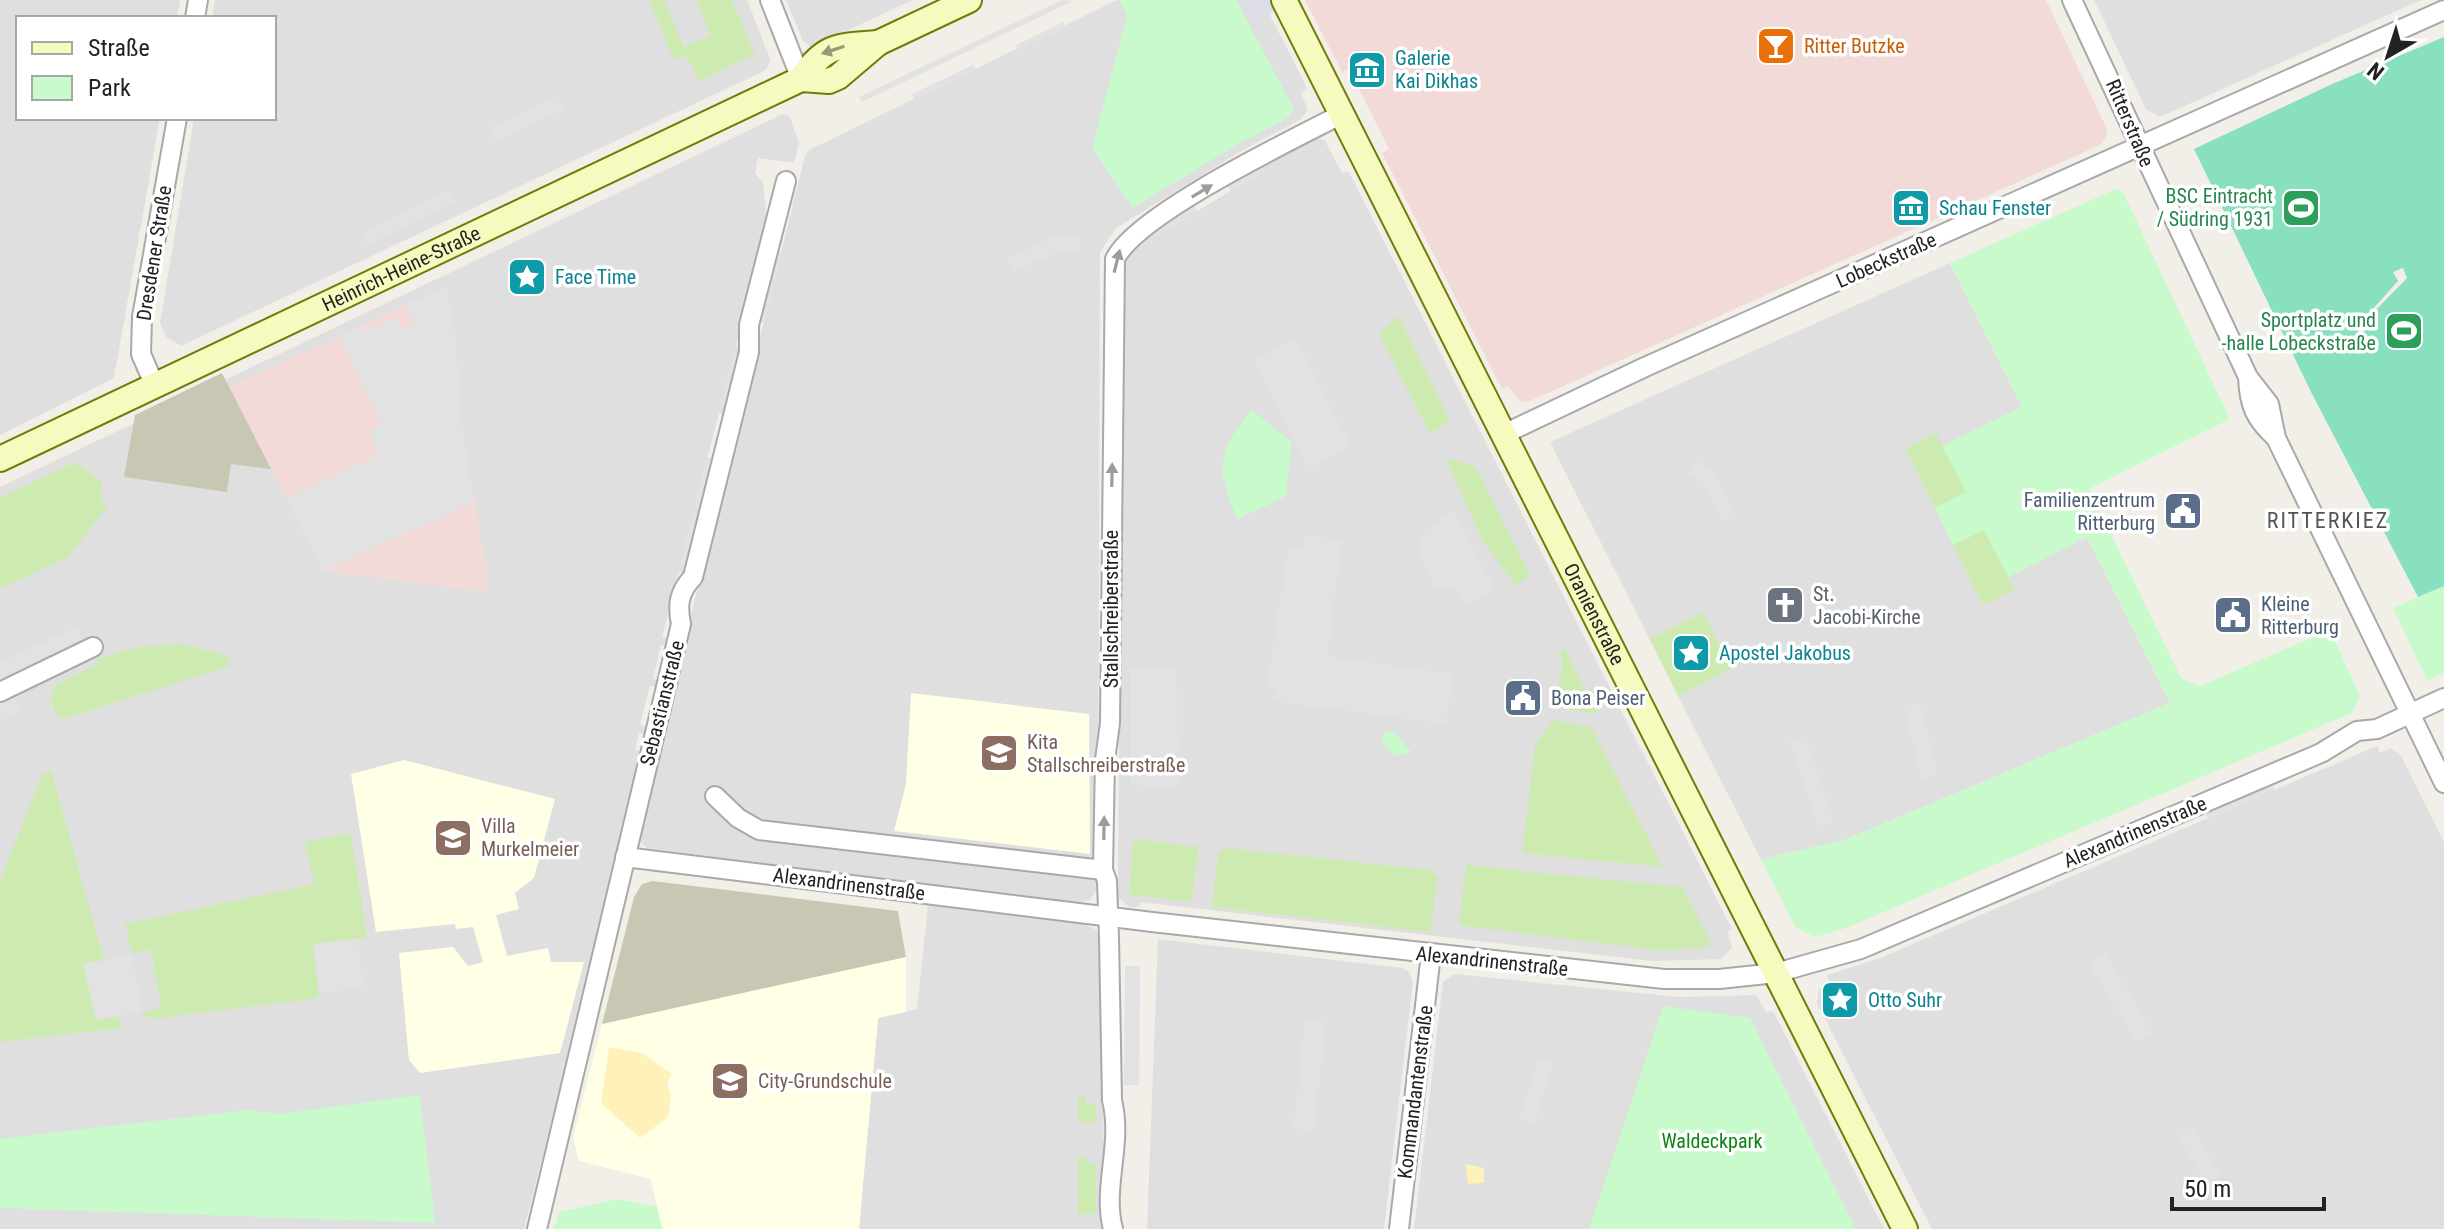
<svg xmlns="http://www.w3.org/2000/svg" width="2444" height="1229" font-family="'Roboto Condensed',sans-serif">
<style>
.residential{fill:#e0dfdf}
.commercial{fill:#f2dad9}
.education{fill:#ffffe5}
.construction{fill:#c7c7b4}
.grass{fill:#cdebb0}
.sand{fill:#fff1ba}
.park{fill:#c8facc}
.pitch{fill:#88e0be;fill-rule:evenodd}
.parking{fill:#e2e2e2}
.plaza{fill:#dddde8}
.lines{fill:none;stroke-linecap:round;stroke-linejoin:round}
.street-casing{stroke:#a9a9a9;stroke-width:22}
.secondary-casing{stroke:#707d05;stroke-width:28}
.street{stroke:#fff;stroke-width:18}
.secondary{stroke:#f7fabf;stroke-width:24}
.oneway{fill:#979978}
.oneway2{fill:#9c9c9c}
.labels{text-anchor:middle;stroke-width:7;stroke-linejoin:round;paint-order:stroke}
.food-label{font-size:20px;fill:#c56008;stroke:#fff;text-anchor:start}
.culture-label{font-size:20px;fill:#0d838f;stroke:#fff;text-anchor:start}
.street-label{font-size:20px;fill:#222;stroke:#fff}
.leisure-label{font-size:20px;fill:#27864d;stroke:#fff;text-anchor:end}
.service-label{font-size:20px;fill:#4e5e75;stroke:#fff;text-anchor:start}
.worship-label{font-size:20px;fill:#5b616d;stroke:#fff;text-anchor:start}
.education-label{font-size:20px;fill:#785e54;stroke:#fff;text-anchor:start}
.park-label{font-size:20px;fill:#0c8416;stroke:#fff}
.neighbourhood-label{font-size:22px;letter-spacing:2px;fill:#555;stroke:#fff}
</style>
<rect width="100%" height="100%" fill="#f2efe9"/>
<!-- residential -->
<path class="residential" d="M0,0h180l-3,18h-159v100h142l-46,260 -114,57z
M215,0h532l24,61 -5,9 -585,276 -15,-9 -6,-14 34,-205h80v-100h-62z
M786,0h127l-102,47 -8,-6z
M1117,0h137l13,9 40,79 -6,5 7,17 -8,10 -52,27 -132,81 -16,24 -2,637 -9,11 -17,4 -425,-56 -9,-8 -1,-7 168,-677 4,-6z
M2094,0h327l-261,117 -14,-8z
M783,114l7,3 9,26 -5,20 -36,-5 -3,15 8,10 4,37 -31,126 6,2 -2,8 -6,-2 -13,51 6,2 -2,7 -6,-1 -24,93 7,3 -2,7 -6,-1 -13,50 6,2 -2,7 -6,-1 -17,64 7,2 -2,7 -6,-1 -8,34 6,1 -2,7 -7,-1 -10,39 7,2 -2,8 -6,-2 -4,16 6,3 -10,53 -107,424h-524v-742z
M1319,138l6,3 17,32 6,-2 2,3 382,755 -4,3 4,15 -10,12 -70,2 -511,-59 -2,5h-10l-11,-10 3,-635 20,-25 15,-1 106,-64 7,-12z
M1950,263l72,144 -80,39 -36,3 77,157 30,-16 -5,-13 79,-40 83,166 -323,136 -86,21 -211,-418z
M2377,746l3,7 11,-5 10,7 43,87v387h-512l-115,-226 2,-14 11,-6 -3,-8 53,-17z
M928,904l155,20 12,5 6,9 4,291h-246l19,-211 39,-9z
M1158,939l244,29 7,4 4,10 -29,247h-237z
M1454,974l225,23 77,-2 10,17 7,-1 111,218h-470l29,-247z"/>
<!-- commercial -->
<path class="commercial" d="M1305,0h741l60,127 1,8 -7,10 -570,256 -10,1 -12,-16 -6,3 -120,-236 7,-4 -40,-80 -7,3z
M446,286l8,40 9,107 25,143 -1,16 -164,-21 -93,-184z"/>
<!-- education -->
<path class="education" d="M911,693l178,21 1,140 -196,-23 12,-47z
M404,760l151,39 -21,79 -19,15 4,16 -23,6 11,41 41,-8 3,14h33l-24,91 -140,20 -11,-13 -10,-107 54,-6 15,19 15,-4 -10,-35 -17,2 -1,-5 -79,8 -25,-158z
M653,881l245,30 8,46v55l-28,6 -19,211h-197l-11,-50 -72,-18 -6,-23 61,-241 8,-13z"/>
<!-- construction -->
<path class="construction" d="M222,373l49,96 -40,-5 -4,28 -103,-15 11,-62z
M653,881l245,30 8,46 -304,67 32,-127 8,-13z"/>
<!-- grass -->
<path class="grass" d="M649,0h15l20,47 27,-11 -15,-36h36l23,54 -56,27 -12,-25 -13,4z
M1399,316l51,105 -20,13 -51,-101z
M1936,433l6,13 11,-5 29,58 -41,21 -35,-71z
M1451,459l24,7 55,109 -14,11 -33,-45 -36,-79z
M75,462l28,20 -3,14 7,11 -39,50 -68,32v-91z
M1976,522l52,44 -20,11 6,13 -31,16 -35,-71z
M1703,612l29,56 -54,28 -28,-57z
M180,644l49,11v11l-165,53 -7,-3 -7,-18 6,-13 41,-21 1,-6 40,-11z
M1565,649l32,65 -41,-7 6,-41 -2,-14z
M1553,720l38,7 72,140 -141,-14 13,-108z
M51,770l53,190 -21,4 13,55 21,-3 5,6 -2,6 -120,14v-160l42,-108z
M351,833l16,104 -54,7 6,54 -167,21 -10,-7 19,-4 -10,-58 -19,3 -7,-29 189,-40 -9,-42z
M1133,839l66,8 -8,55 -62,-7z
M1226,848l205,22 7,8 -8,54 -218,-25 6,-54z
M1466,865l216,22 27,51v9l-45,4 -205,-26z
M1078,1096l8,1v6l10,2v17h-18z
M1078,1157h8v5l10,3v49h-18z"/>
<!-- sand -->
<path class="sand" d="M609,1047l33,6 30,21 -5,10 4,12 -3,21 -28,21 -39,-35z
M1465,1164l19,4v15l-16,1z"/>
<!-- park -->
<path class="park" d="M1119,0h117l58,109 -5,8 -56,30 -100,61 -41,-60 35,-132z
M2116,189l7,3 107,227 -141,70 92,189 19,8 130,-56 30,66 -8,17 -506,215 -31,9 -19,-9 -35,-68 86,-21 323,-136 -83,-166 -79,40 -24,-47 -31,15 -18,-37 31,-16 -24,-46 80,-39 -72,-144z
M1252,410l40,32 -6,54 -48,23c-23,-47 -21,-69 14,-109z
M2444,586v87l-17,7 -34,-72z
M1394,732l17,20 -16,4 -12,-12 1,-11z
M1663,1006l87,12 106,211h-267z
M420,1095l15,128 -435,-15v-69l248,-29 31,4z
M618,1199l39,8 5,22h-108l5,-17z"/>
<!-- pitch -->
<path class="pitch" d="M2444,37v549l-26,11 -107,-205 -117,-243 136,-64zM2403,268l4,10 -36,37 -14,32 -5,1 10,-27 36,-40 -5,-9z"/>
<!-- parking -->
<path class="parking" d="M1062,0l11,1 -211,101 -3,-5z
M1063,22l2,6 -47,22 -2,-5z
M973,65l3,5 -61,29 -3,-5z
M557,96l7,14 -69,32 -6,-14z
M1269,160l-7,12 -31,19 -4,-6z
M448,190l6,12 -87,43 -6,-12z
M1194,205l4,6 -42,25 -15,1z
M1055,236l26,2 -1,16 -22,-2 -45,20 -7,-13z
M775,252l6,1 -17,69 -6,-2z
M446,286l8,40 9,107 11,69 -151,69 -37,-72 93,-44 -10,-23 13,-7 -43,-90 20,-9 3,5 35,-14 6,13 8,-3 2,-7 -8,-15z
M1296,338l55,108 -42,23 -55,-109z
M734,354l6,2 -13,51 -6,-2z
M708,457l6,1 -12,51 -7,-2z
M1696,460l18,12 22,44 -13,6 -20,-39 -15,-10z
M1454,510l41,80 -30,15 -10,-17h-19l-17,-34 3,-21z
M693,514l7,2 -13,51 -7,-2z
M1305,535l37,5 -15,116 126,18 -7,50 -173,-23 2,-14 -8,-1 21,-138 15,1z
M77,626l6,13 -83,40v-16z
M1130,668l47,1 1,119 -48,-3z
M13,697l7,14 -20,9v-17z
M1920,702l18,73 -17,4 -17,-73z
M1805,735l29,87 -16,5 -29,-87z
M2272,784l3,6 -67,28 -3,-5z
M358,939l5,49 -43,5 -6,-49z
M2106,954l47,78 -16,10 -48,-78z
M132,955l10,57 -46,8 -13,-56z
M1125,966h15l-1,119h-15z
M1305,1020l21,2 -12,109 -21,-2z
M1538,1058l15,5 -18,61 -16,-5z
M2192,1127l29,49 -14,9 -30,-49z"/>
<!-- plaza -->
<path class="plaza" d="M1238,0h58l-44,23z"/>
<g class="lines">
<!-- street casing -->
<g class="street-casing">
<path id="street" d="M770,0l31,79
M2072,0l176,377 21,27 7,34 168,345
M195,18l3,-18
M2248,377c1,28 7,42 28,61
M155,386l-14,-32 1,-37 35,-199
M1504,434l141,-67 799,-357
M0,692l93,-45
M715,796l23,22 21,12 344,40
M625,857l527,65 512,57h55l57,-6 85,-24 460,-196 36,-22 20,-2 67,-31
M537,1229l144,-605c-4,-20 -2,-32 12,-47l56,-225v-27l37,-144
M1113,1229c-11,-42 10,-84 -1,-129l-3,-162 -2,-57 -4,-11 2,-110 5,-37 5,-464c22,-45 177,-119 227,-145
M1399,1229l32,-275"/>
</g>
<!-- secondary casing -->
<g class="secondary-casing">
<g id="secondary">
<path id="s1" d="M1284,0l621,1229"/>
<path d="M801,79c24,-35 37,-33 77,-36"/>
<path id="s2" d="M0,459l801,-380 28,2 9,-4 40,-34 91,-43"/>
</g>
</g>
<!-- street -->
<use href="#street" class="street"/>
<!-- secondary -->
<use href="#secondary" class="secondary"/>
</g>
<!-- one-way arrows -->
<defs><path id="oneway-solid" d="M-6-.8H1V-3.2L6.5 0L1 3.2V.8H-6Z" transform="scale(2)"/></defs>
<use class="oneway" href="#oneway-solid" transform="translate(833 50) rotate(162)"/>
<g class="oneway2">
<use href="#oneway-solid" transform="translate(1202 191) rotate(-31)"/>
<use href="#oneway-solid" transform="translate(1117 261) rotate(-76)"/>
<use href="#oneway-solid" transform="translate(1112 475) rotate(-89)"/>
<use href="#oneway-solid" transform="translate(1104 828) rotate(-89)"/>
</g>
<!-- icons -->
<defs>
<g id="bar-square" transform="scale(2)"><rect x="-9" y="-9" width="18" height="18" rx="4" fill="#e8710a" stroke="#fff"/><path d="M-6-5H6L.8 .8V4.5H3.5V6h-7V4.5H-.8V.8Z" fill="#fff"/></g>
<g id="museum-square" transform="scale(2)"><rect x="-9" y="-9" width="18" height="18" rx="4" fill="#0f9aa8" stroke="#fff"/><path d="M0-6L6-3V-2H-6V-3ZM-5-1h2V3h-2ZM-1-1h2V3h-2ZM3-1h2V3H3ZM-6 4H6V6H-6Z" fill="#fff"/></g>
<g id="stadium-square" transform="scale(2)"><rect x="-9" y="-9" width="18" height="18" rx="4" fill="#2e9e5b" stroke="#fff"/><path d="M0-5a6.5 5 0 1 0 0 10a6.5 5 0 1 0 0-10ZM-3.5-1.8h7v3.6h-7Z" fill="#fff"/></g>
<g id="sight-square" transform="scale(2)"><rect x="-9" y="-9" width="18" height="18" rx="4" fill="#0f9aa8" stroke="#fff"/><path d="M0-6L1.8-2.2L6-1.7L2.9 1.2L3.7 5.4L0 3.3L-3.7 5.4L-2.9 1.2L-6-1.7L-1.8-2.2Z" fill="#fff"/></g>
<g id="civic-square" transform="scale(2)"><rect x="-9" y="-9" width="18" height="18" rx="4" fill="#5c6f8a" stroke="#fff"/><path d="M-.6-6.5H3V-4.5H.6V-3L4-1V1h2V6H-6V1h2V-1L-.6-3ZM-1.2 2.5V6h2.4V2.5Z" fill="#fff"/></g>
<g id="church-square" transform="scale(2)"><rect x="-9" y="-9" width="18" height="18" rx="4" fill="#6b7280" stroke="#fff"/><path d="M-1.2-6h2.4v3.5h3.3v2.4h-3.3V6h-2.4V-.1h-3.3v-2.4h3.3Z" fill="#fff"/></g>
<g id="school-square" transform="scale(2)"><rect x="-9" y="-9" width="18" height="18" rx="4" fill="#8d6e63" stroke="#fff"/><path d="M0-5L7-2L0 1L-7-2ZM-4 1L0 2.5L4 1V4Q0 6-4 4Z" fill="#fff"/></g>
</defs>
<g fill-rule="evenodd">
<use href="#bar-square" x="1776" y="46"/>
<use href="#museum-square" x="1367" y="70"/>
<use href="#museum-square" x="1911" y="208"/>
<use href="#stadium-square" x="2301" y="208"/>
<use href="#sight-square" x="527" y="277"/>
<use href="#stadium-square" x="2404" y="331"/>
<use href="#civic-square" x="2183" y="511"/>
<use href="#church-square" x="1785" y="605"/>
<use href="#civic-square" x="2233" y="615"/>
<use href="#sight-square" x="1691" y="653"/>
<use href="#civic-square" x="1523" y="698"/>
<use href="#school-square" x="999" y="753"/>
<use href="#school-square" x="453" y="838"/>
<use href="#sight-square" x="1840" y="1000"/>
<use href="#school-square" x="730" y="1081"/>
</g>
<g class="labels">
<!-- food labels -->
<g class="food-label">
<text x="1804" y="53">Ritter Butzke</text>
</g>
<!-- culture labels -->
<g class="culture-label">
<text x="1395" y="65">Galerie<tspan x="1395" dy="23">Kai Dikhas</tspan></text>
<text x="1939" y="215">Schau Fenster</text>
<text x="555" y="284">Face Time</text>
<text x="1719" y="660">Apostel Jakobus</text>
<text x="1868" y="1007">Otto Suhr</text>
</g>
<!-- street labels -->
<g class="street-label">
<text transform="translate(2130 123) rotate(67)" y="7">Ritterstraße</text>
<text transform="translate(154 253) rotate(-81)" y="7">Dresdener Straße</text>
<text transform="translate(1886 260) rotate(-24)" y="7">Lobeckstraße</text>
<text dy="7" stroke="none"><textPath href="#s2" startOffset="444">Heinrich-Heine-Straße</textPath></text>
<text transform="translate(1111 609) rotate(-90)" y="7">Stallschreiberstraße</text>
<text dy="7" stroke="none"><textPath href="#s1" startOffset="688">Oranienstraße</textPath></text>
<text transform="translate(662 703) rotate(-76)" y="7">Sebastianstraße</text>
<text transform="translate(2135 832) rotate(-23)" y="7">Alexandrinenstraße</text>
<text transform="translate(849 884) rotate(7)" y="7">Alexandrinenstraße</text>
<text transform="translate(1492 961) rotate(6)" y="7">Alexandrinenstraße</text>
<text transform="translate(1415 1092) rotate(-83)" y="7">Kommandantenstraße</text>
</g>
<!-- leisure labels -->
<g class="leisure-label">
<text x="2273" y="203">BSC Eintracht<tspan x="2273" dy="23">/ Südring 1931</tspan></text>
<text x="2376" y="327">Sportplatz und<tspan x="2376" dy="23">-halle Lobeckstraße</tspan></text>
</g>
<!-- service labels -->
<g class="service-label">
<text x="2155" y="507" text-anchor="end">Familienzentrum<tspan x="2155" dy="23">Ritterburg</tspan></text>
<text x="2261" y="611">Kleine<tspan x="2261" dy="23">Ritterburg</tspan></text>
<text x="1551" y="705">Bona Peiser</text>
</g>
<!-- worship labels -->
<g class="worship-label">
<text x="1813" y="601">St.<tspan x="1813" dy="23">Jacobi-Kirche</tspan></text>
</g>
<!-- education labels -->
<g class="education-label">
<text x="1027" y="749">Kita<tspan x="1027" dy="23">Stallschreiberstraße</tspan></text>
<text x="481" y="833">Villa<tspan x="481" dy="23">Murkelmeier</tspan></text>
<text x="758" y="1088">City-Grundschule</text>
</g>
<!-- park labels -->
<g class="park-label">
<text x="1712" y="1148">Waldeckpark</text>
</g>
<!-- neighbourhood labels -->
<g class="neighbourhood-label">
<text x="2328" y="528">RITTERKIEZ</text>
</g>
</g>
<!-- legend -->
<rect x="16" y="16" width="260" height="104" fill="#ffffff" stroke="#a7a7a7" stroke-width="2"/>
<rect x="32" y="42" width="40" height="12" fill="#f7fabf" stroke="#a7a7a7" stroke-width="2"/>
<text x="88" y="56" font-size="24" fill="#222222">Straße</text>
<rect x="32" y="76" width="40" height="24" fill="#c8facc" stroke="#a7a7a7" stroke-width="2"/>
<text x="88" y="96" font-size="24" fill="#222222">Park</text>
<!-- north arrow -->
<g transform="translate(2388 56) rotate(219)" stroke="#ffffff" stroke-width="6" paint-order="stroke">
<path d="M0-6L14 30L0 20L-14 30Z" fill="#222222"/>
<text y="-12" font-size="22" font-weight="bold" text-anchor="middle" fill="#222222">N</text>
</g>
<!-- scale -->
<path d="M2172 1197v12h152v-12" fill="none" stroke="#222222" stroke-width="4"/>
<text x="2184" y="1197" font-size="24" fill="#222222" stroke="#ffffff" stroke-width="6" paint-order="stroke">50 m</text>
</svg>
